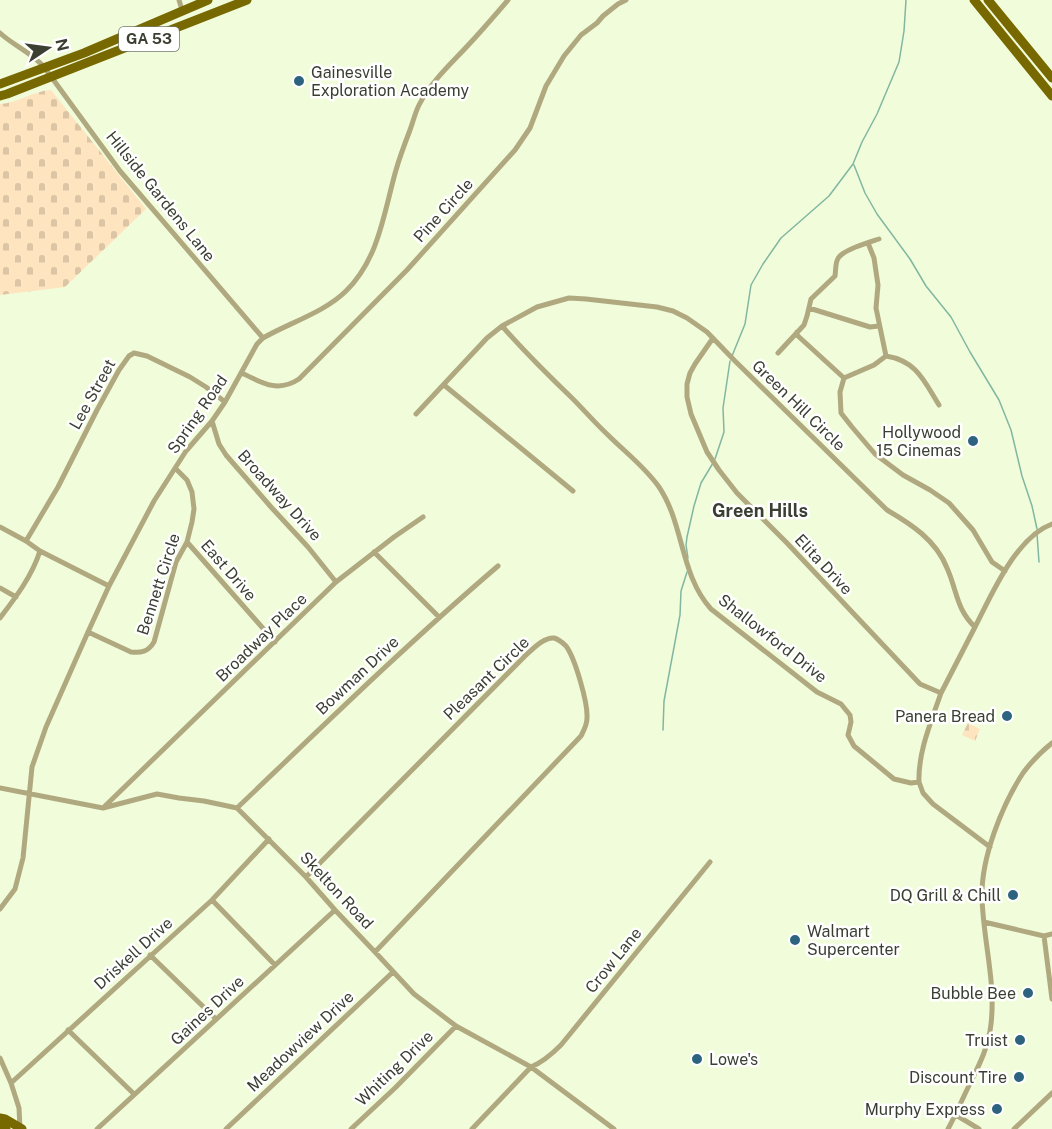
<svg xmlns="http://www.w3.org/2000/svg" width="1052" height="1129" font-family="'Public Sans',sans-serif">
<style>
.cemetery{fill:url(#cemetery-stones)}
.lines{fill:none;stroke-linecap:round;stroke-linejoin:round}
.stream{stroke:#81b7a1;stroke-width:1.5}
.street{stroke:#b0a980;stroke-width:5}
.primary{stroke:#776800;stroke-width:9}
.poi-dot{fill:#2e637f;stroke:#fff;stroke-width:2}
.labels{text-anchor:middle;stroke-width:5;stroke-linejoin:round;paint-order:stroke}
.shield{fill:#fff;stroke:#767970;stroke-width:1.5}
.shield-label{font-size:15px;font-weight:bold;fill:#3b3f32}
.poi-label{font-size:16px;fill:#3b3f32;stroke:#fff;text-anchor:end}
.street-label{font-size:16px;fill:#3b3f32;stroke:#fff}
.neighbourhood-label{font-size:18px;font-weight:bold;fill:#3b3f32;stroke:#fff}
</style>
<defs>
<pattern id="cemetery-stones" width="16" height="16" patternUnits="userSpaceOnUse" patternTransform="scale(1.5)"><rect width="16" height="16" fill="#fee4bf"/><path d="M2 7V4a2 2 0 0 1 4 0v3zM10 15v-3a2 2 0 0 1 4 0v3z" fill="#dbc5a5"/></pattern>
</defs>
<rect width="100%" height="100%" fill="#f1fcda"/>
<!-- cemetery -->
<path class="cemetery" d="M51,90l95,119 -81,78 -65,8v-191c18,-1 33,-13 51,-14z
M968,723l12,6 -5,12 -13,-6z"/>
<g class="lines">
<!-- stream -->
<path class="stream" d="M854,165l11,28 12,21 33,45 16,27 25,31 19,35 29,48 12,30 11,46 10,30 5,23
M732,356l13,-32 6,-39 12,-21 18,-26 48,-42 24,-32 9,-22 15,-28 22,-52 5,-31 2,-31
M715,459l9,-27 -1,-24 7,-47
M1037,534l2,28
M688,558l-2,-13 1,-8 7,-31 7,-23 12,-20
M663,730l1,-29 16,-86 1,-24 6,-19"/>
<!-- street -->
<path class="street" d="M179,0l3,10
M0,33c14,13 31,19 44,34l76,104 143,167
M868,243l6,15 4,27 -2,23 10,48c31,5 38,25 53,49
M809,308l61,19 9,-1
M502,326c22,25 46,49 70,72 12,12 23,25 36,37 17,17 37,32 51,52 25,37 21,88 52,122l106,83 24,12 9,11 1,7 -3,13 6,11 40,33 17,4 8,-1 4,11 10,11 57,43
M797,332l1,4 46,42 30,-13 12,-9
M713,338l-18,26 -5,9 -3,11v13l4,17 16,38 12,18 18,23 49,49 134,142 21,9 34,-66
M778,353l26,-28 3,-9 4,-17 24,-23c1,-6 0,-15 4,-19 6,-8 31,-15 40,-18
M242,373c20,10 36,20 57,6l108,-109 108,-120 15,-22 16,-42 18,-30 17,-21 16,-12 6,-7 15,-12 8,-4
M844,378l-4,14 1,21 11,14 23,27 28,21 27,15 19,13 24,27 19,32 13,9
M444,385l129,106
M416,414l71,-76 15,-12 35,-19 32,-9 17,1 71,8 16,4 14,7 20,14 28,29 152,149c24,14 49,30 60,58 10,22 9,41 28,59 17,-33 41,-90 77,-103
M212,421l7,23 7,11 45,52 37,40 28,35
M0,527l26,14 14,10 69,35
M26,541l32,-54 39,-77 22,-40 10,-14 5,-3 13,3 43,21 16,10 19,15
M187,542l88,100
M374,552l65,65
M0,588l16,9
M0,618c16,-21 32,-42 40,-67
M88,632l43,20c10,1 17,0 23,-10l22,-80 11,-20 5,-20 2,-13 -2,-17 -5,-12 -12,-12
M919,782c-1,-30 12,-60 22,-89
M0,788l103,20 54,-14 22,4 25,3 33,7 69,69 29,33 40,42 39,42 42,32 75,41 83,62
M105,806l231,-224 58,-45 29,-20
M237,808c86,-82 171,-165 261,-242
M306,877l220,-222c7,-6 18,-18 28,-17 4,1 9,5 12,8 9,12 22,57 21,72 0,7 -3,12 -6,18l-206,216
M212,900l63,65
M0,909l15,-20 8,-31 9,-91 14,-40 42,-95 21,-46 45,-85 32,-50 26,-30 13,-19 32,-58 6,-6c26,-15 62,-26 83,-47 33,-32 38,-79 50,-121 4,-14 9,-27 14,-40 3,-8 5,-17 9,-25 13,-25 34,-43 53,-64 12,-13 24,-27 36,-41
M984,922l60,14 8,-2
M1044,936l8,63
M150,955l66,64
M68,1030l66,64
M0,1058l11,25 8,25 1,20
M11,1083l201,-183 57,-61
M956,1115l23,14
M97,1129l238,-219
M226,1129l167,-157
M351,1129l44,-41 61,-62
M472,1129l59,-62c12,-5 21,-13 30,-22l149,-183
M948,1129c6,-11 11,-22 16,-33 11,-24 24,-44 27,-72 5,-43 -8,-84 -9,-127 -1,-39 20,-92 41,-124 8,-11 18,-21 29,-30
M1014,1129l38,-36"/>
<!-- primary -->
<path class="primary" d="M974,0l78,96
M988,0l64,78
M0,84l84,-31 124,-53
M0,96l7,-2 240,-94
M0,1118l5,1 17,10
M0,1125l6,4"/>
</g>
<!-- markers -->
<g class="poi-dot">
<circle cx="299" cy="81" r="6"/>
<circle cx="973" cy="441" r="6"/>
<circle cx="1007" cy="716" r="6"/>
<circle cx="1013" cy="895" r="6"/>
<circle cx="795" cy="940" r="6"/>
<circle cx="1028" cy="993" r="6"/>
<circle cx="1020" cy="1040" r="6"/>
<circle cx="697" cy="1059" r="6"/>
<circle cx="1019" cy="1077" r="6"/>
<circle cx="997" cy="1109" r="6"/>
</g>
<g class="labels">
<!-- shield labels -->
<rect class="shield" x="119" y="27" width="60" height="24" rx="4.5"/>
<g class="shield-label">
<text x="149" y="44">GA 53</text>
</g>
<!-- poi labels -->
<g class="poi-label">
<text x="311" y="78" text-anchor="start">Gainesville<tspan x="311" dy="18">Exploration Academy</tspan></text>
<text x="961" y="438">Hollywood<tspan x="961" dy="18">15 Cinemas</tspan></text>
<text x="995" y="722">Panera Bread</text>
<text x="1001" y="901">DQ Grill &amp; Chill</text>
<text x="807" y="937" text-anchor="start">Walmart<tspan x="807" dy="18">Supercenter</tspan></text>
<text x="1016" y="999">Bubble Bee</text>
<text x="1008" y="1046">Truist</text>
<text x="709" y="1065" text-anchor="start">Lowe's</text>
<text x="1007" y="1083">Discount Tire</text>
<text x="985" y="1115">Murphy Express</text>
</g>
<!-- street labels -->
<g class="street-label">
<text transform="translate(161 196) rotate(51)" y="6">Hillside Gardens Lane</text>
<text transform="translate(443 210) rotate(-48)" y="6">Pine Circle</text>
<text transform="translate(92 394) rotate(-61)" y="6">Lee Street</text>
<text transform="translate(799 405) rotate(44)" y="6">Green Hill Circle</text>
<text transform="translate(197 414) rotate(-55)" y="6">Spring Road</text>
<text transform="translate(280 495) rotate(48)" y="6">Broadway Drive</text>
<text transform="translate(824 564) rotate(47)" y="6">Elita Drive</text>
<text transform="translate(229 570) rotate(49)" y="6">East Drive</text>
<text transform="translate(158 584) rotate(-72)" y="6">Bennett Circle</text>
<text transform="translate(261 637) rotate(-44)" y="6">Broadway Place</text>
<text transform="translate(773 638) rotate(38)" y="6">Shallowford Drive</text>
<text transform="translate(357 675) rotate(-43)" y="6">Bowman Drive</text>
<text transform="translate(486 678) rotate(-44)" y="6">Pleasant Circle</text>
<text transform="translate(337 890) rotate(47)" y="6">Skelton Road</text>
<text transform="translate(133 953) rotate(-42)" y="6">Driskell Drive</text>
<text transform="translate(613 960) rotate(-51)" y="6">Crow Lane</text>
<text transform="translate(207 1010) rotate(-43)" y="6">Gaines Drive</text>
<text transform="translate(300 1041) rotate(-43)" y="6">Meadowview Drive</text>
<text transform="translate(394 1068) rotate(-44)" y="6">Whiting Drive</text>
</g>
<!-- neighbourhood labels -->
<g class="neighbourhood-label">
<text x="760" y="517">Green Hills</text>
</g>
</g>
<!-- north arrow -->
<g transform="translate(48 48) rotate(77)" stroke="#ffffff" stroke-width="4.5" paint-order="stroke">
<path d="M0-4.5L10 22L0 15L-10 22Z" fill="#3b3f32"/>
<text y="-9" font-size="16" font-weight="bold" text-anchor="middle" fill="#3b3f32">N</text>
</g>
</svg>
